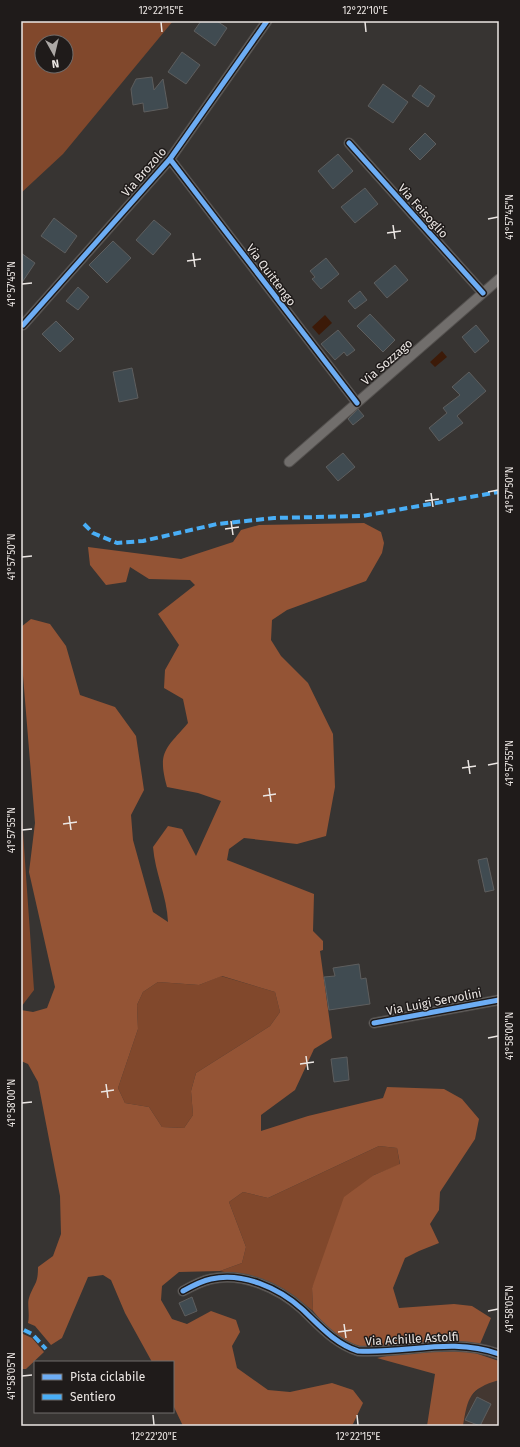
<svg xmlns="http://www.w3.org/2000/svg" width="520" height="1447" font-family="'Fira Sans',sans-serif">
<style>
.built{fill:#433731}
.green{fill:#81482c;fill-rule:evenodd}
.forest{fill:#945435;fill-rule:evenodd}
.water{fill:#3c1a08}
.building{fill:#404b51;stroke:#5e5e5e}
.lines{fill:none;stroke-linecap:round;stroke-linejoin:round}
.minor-casing{stroke:#54514f;stroke-width:11}
.minor{stroke:#716e6c;stroke-width:9}
.quiet{stroke:#49aef6;stroke-width:4;stroke-dasharray:8 4;stroke-linecap:butt}
.cycleway-casing{stroke:#1f1b1a;stroke-width:8}
.cycleway{stroke:#6dadf4;stroke-width:5}
.ticks{fill:none;stroke:#ebe6e3;stroke-width:1.5}
.labels{text-anchor:middle;stroke-width:3;stroke-linejoin:round;paint-order:stroke}
.street-label{font-size:12px;fill:#ebe6e3;stroke:#1f1b1a}
.neatline{fill:none;stroke:#ebe6e3;stroke-width:1.5}
.ticks-label{font-size:10px;text-anchor:middle;fill:#ebe6e3}
</style>
<rect width="100%" height="100%" fill="#373432"/>
<!-- built -->
<path class="built" d="M499,1380v46h-36l5,-27 15,-14z"/>
<!-- green -->
<path class="green" d="M21,21h152l-110,133 -42,39zM42,42h24v24h-24z
M21,804l13,186 -13,17z
M221,976l54,16 5,20 -10,14 -74,47 -5,18 2,24 -9,13 -22,-1 -13,-20 -24,-4 -7,-15 20,-59 -1,-24 6,-13 15,-10 41,3z
M379,1146l18,2 3,17 -26,10 -62,113 1,23 -23,-18 -20,-11 -50,-11 22,-8 4,-16 -17,-45 14,-10 25,6z"/>
<!-- forest -->
<path class="forest" d="M364,523l17,9 3,11 -2,10 -16,28 -79,29 -15,10 -1,20 10,16 27,27 25,51 2,53 -9,49 -29,8 -53,-6 -15,11 -2,11 87,34 -1,37 10,10v9l-3,1 12,87 -18,11 -19,41 -34,25v16l47,-15 75,-18 4,-11 57,2 18,10 17,20 -4,20 -35,53 -1,18 -9,14 9,19 -20,8 -14,7 -12,30 6,20 55,-4 18,2 19,12 -11,26 -29,-1 -84,5 -16,-4 -17,-8 -21,-25 -1,-23 32,-91 30,-22 26,-11 -3,-16 -18,-2 -111,52 -25,-6 -14,10 17,45 -4,16 -22,8 -41,1 -17,14 -1,14 11,19 15,5 24,-13 25,9 4,12 -8,14 5,22 31,22 22,2 42,-9 21,7 10,13 -10,21 -7,2h-163l-10,-21v-43h-21l-27,-49 -14,-33 -8,-5 -15,2 -26,61 -11,7 -16,-19 -7,-3c2,-8 -1,-20 1,-25 5,-15 9,-13 9,-31l15,-11 8,-22 -1,-38 -22,-114 -10,-18 -7,-3v-51l12,2 14,-4 8,-21 -26,-115 6,-49 -14,-172v-24l10,-8 19,5 16,22 14,49 35,12 21,29 8,54 -13,25 2,25 20,72 15,10c-1,-26 -13,-49 -15,-75l15,-21 14,3 14,27 25,-55 -23,-8 -31,-6c-10,-36 -1,-38 21,-64l-5,-24 -19,-11 1,-18 14,-25 -21,-31 37,-29 -5,-5 -41,-1 -19,-12 -4,15 -20,3 -16,-20 -2,-18 93,12 52,-17 8,-12 18,-5zM222,976l53,16 5,20 -10,14 -74,47 -5,18 2,24 -9,13 -22,-1 -13,-20 -24,-4 -7,-15 20,-59 -1,-24 6,-13 15,-10 41,3z
M21,1333l11,5 12,14 -18,17h-5z
M469,1351l30,10v19c-30,9 -31,17 -36,46h-36l8,-52 -58,-16 29,-6z"/>
<!-- water -->
<path class="water" d="M325,315l7,8 -13,12 -7,-8z
M442,351l5,6 -12,10 -5,-5z"/>
<!-- building -->
<path class="building" d="M201,21h16l10,7 -12,18 -21,-15z
M182,52l18,13 -14,19 -18,-12z
M152,77l2,13 9,-11 5,29 -24,4 -1,-9 -10,2 -2,-16 5,-10z
M383,84l25,18 -15,21 -25,-17z
M420,85l15,11 -7,11 -16,-11z
M425,133l11,11 -16,16 -11,-11z
M338,154l15,17 -20,18 -15,-18z
M365,188l13,16 -23,19 -14,-16z
M54,218l23,18 -12,17 -24,-17z
M154,220l17,14 -18,21 -17,-15z
M113,241l18,17 -24,25 -18,-18z
M21,253l14,10 -14,21z
M326,258l13,16 -18,15 -9,-10 3,-2 -5,-6z
M395,265l13,15 -21,18 -13,-15z
M78,287l11,10 -11,13 -12,-9z
M360,291l7,9 -12,9 -7,-8z
M370,314l25,26 -12,12 -26,-26z
M56,321l18,18 -14,13 -18,-18z
M476,325l13,16 -14,12 -13,-16z
M338,330l17,20 -8,6 -3,-4 -9,8 -14,-16z
M132,368l6,30 -19,4 -6,-30z
M469,372l17,19 -29,25 6,7 -24,18 -10,-13 18,-15 -4,-5 17,-13 -8,-8z
M358,409l6,7 -11,9 -5,-6z
M343,453l12,14 -17,14 -12,-14z
M487,858l7,32 -9,2 -7,-32z
M359,964l2,15 5,-1 4,26 -41,6 -5,-33 11,-1 -2,-8z
M347,1057l2,23 -15,2 -3,-23z
M192,1297l5,14 -12,5 -6,-13z
M477,1397l14,7 -11,22 -15,-6z"/>
<g class="lines">
<!-- minor casing -->
<g class="minor-casing">
<path id="minor" d="M349,143l134,150
M170,159l187,244
M23,325l147,-166 97,-138
M289,462l210,-183
M374,1023l125,-23
M183,1291c9,-5 18,-10 28,-12 32,-7 68,9 91,30 17,16 33,35 56,42 49,3 93,-14 141,3"/>
</g>
<!-- minor -->
<use href="#minor" class="minor"/>
<!-- quiet -->
<path class="quiet" d="M84,524l9,9 24,10 26,-2 74,-17 57,-6 88,-2 137,-24
M24,1330l8,4 14,15"/>
<!-- cycleway casing -->
<g class="cycleway-casing">
<path id="cycleway" d="M349,143l134,150
M170,159l187,244
M23,325l147,-166 97,-138
M374,1023l125,-23
M183,1291c9,-5 18,-10 28,-12 32,-7 68,9 91,30 17,16 33,35 56,42 49,3 93,-14 141,3"/>
</g>
<!-- cycleway -->
<use href="#cycleway" class="cycleway"/>
</g>
<!-- ticks -->
<path class="ticks" d="M161,22l1,10M365,22l1,10M488,219l10,-2M393,225l2,14M387,233l14,-2M193,253l2,14M187,261l14,-2M22,284l10,-1M488,492l10,-2M431,493l2,14M425,501l14,-2M231,521l2,14M225,529l14,-2M22,557l10,-1M468,760l2,14M488,765l10,-2M462,768l14,-2M269,788l2,14M263,796l13,-2M69,816l2,14M63,824l14,-2M22,830l10,-1M488,1038l10,-2M306,1056l2,14M300,1064l14,-2M106,1084l2,14M101,1092l13,-2M22,1103l10,-1M488,1311l10,-2M344,1324l2,14M338,1332l14,-2M22,1376l10,-1M153,1415l1,10M357,1415l1,10"/>
<g class="labels">
<!-- street labels -->
<g class="street-label">
<text transform="translate(144 172) rotate(-49)" y="4">Via Brozolo</text>
<text transform="translate(423 211) rotate(48)" y="4">Via Feisoglio</text>
<text transform="translate(271 275) rotate(53)" y="4">Via Quittengo</text>
<text transform="translate(387 362) rotate(-41)" y="4">Via Sozzago</text>
<text transform="translate(434 1002) rotate(-11)" y="4">Via Luigi Servolini</text>
<text transform="translate(412 1339) rotate(-3)" y="4">Via Achille Astolfi</text>
</g>
</g>
<!-- border -->
<rect width="520" height="1447" fill="none" stroke="#1f1b1a" stroke-width="44"/>
<!-- legend -->
<rect x="34" y="1361" width="140" height="52" fill="#1f1b1a" stroke="#716c6a"/>
<rect x="42" y="1374" width="20" height="6" fill="#6dadf4" stroke="#716c6a"/>
<text x="70" y="1381" font-size="12" fill="#ebe6e3">Pista ciclabile</text>
<rect x="42" y="1394" width="20" height="6" fill="#49aef6" stroke="#716c6a"/>
<text x="70" y="1401" font-size="12" fill="#ebe6e3">Sentiero</text>
<!-- north arrow -->
<g transform="translate(54 54) rotate(172)"><circle r="19" fill="#1f1b1a" stroke="#716c6a"/>
<path d="M0-3L7 15L0 10L-7 15Z" fill="#aca8a5"/>
<text y="-6" font-size="11" font-weight="bold" text-anchor="middle" fill="#ebe6e3">N</text>
</g>
<rect x="22" y="22" width="476" height="1403" class="neatline"/>
<g class="ticks-label">
<text x="161" y="14">12°22'15"E</text>
<text x="365" y="14">12°22'10"E</text>
<text transform="translate(509 217) rotate(-90)" y="4">41°57'45"N</text>
<text transform="translate(11 284) rotate(-90)" y="4">41°57'45"N</text>
<text transform="translate(509 490) rotate(-90)" y="4">41°57'50"N</text>
<text transform="translate(11 557) rotate(-90)" y="4">41°57'50"N</text>
<text transform="translate(509 763) rotate(-90)" y="4">41°57'55"N</text>
<text transform="translate(11 830) rotate(-90)" y="4">41°57'55"N</text>
<text transform="translate(509 1036) rotate(-90)" y="4">41°58'00"N</text>
<text transform="translate(11 1103) rotate(-90)" y="4">41°58'00"N</text>
<text transform="translate(509 1309) rotate(-90)" y="4">41°58'05"N</text>
<text transform="translate(11 1376) rotate(-90)" y="4">41°58'05"N</text>
<text x="154" y="1440">12°22'20"E</text>
<text x="358" y="1440">12°22'15"E</text>
</g>
</svg>
